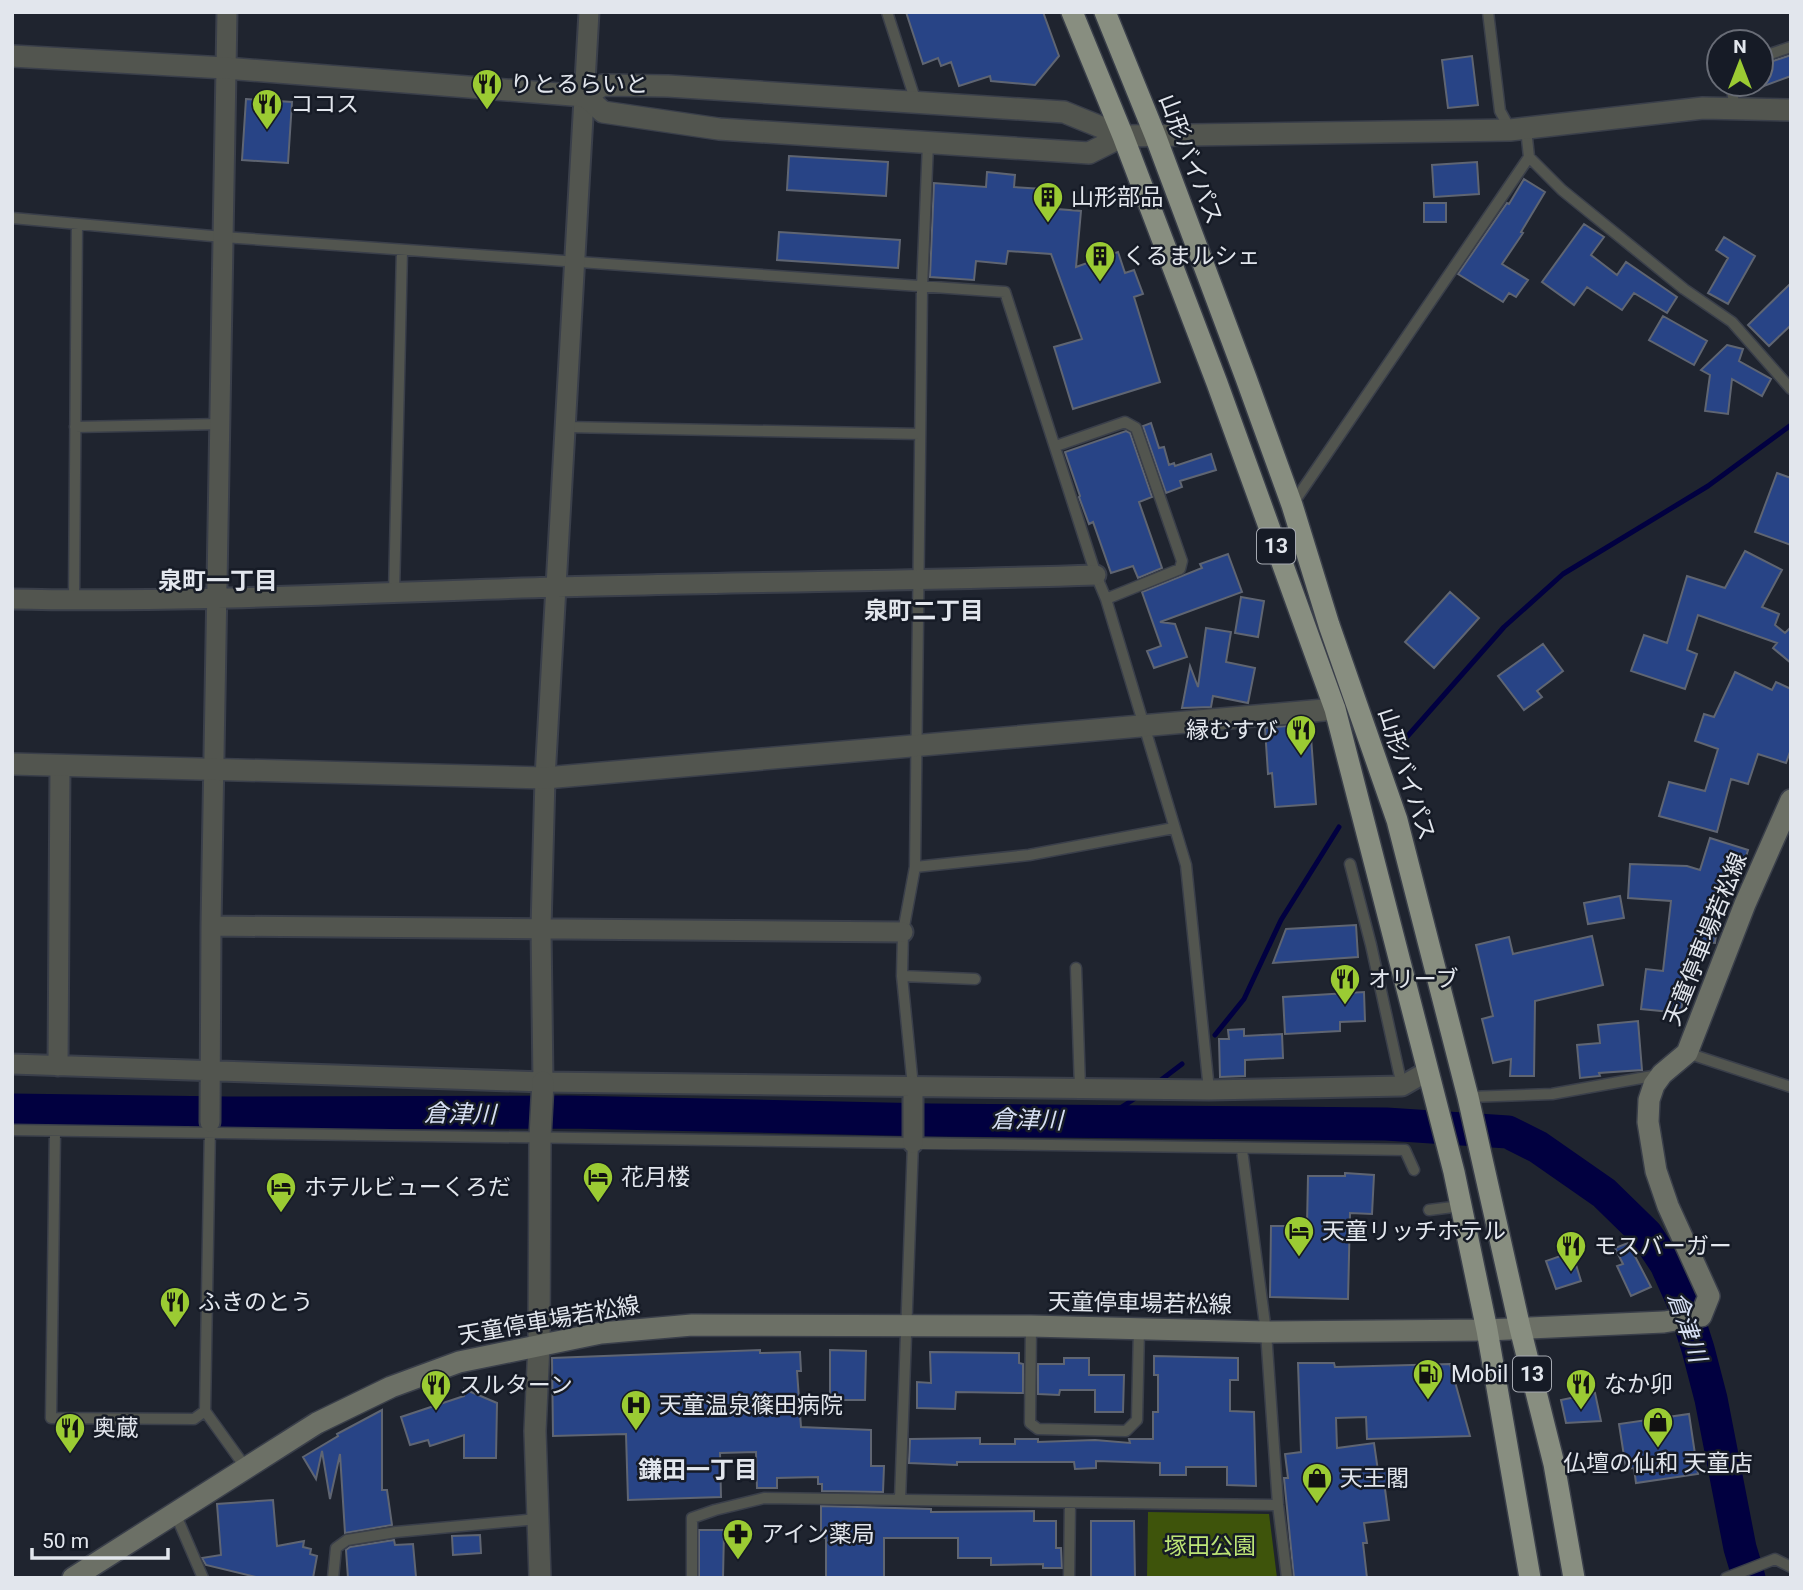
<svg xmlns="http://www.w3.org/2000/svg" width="1803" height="1590" font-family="Roboto,'Noto Sans JP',sans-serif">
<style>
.green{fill:#3e540b}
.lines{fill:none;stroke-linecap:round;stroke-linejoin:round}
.stream{stroke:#010040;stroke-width:5}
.river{stroke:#010040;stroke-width:33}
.building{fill:#284486;stroke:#5f6572;stroke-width:2}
.service-casing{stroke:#3a3f4a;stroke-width:13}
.minor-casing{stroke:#3a3f4a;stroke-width:23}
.tertiary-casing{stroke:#3a3f4a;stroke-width:24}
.secondary-casing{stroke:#3a3f4a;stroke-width:24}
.trunk-casing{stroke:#3a3f4a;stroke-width:24}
.service{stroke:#52554f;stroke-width:10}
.minor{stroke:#52554f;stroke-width:19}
.tertiary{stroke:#52554f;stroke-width:21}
.secondary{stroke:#6c7066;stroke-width:21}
.trunk{stroke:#888e80;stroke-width:21}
.labels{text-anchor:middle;stroke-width:5;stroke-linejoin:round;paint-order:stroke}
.shield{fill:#161b26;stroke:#a5a9b1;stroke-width:2}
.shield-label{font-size:21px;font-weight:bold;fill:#e2e6ed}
.poi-label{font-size:23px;fill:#e2e6ed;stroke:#161b26;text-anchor:start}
.street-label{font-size:23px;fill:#e2e6ed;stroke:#161b26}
.park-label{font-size:23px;fill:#bde576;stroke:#161b26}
.neighbourhood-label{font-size:24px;font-weight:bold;fill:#e2e6ed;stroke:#161b26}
.water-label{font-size:24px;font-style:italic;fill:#d7e0f4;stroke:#161b26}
</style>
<rect width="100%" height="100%" fill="#1f242f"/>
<!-- green -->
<path class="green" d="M1148,1512l121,2 8,64h-130z"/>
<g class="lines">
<!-- stream -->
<path class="stream" d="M1405,739l99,-112 59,-53 145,-88 83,-61
M1215,1035l29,-36 37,-79 58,-93
M1157,1083l25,-19
M1102,1120l35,-23"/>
<!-- river -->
<path class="river" d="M12,1110l215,3 342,-1 362,8 455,4 122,8 30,15 66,46 42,41 20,30 17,38 15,47 13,50 29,149 9,30"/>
</g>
<!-- building -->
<path class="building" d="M906,12h137l16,44 -24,29 -44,-4 -1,-5 -31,10 -8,-24 -10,4 -3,-8 -15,6z
M1791,55v21l-30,11v-22z
M1472,56l6,49 -30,3 -6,-48z
M246,99l46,3 -4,61 -46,-3z
M789,156l99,6 -2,34 -99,-6z
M1477,162l2,32 -45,3 -2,-32z
M987,172l28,3 -1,12 45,3 -2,19 24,2 -5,56 42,-15 7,21 9,-3 9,24 -9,3 26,85 -87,27 -19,-62 28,-8 -31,-85 -43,-3 -2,13 -30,-3 -2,19 -44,-3 4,-94 52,4z
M1524,179l21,13 -24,40 2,1 -21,31 26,16 -12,17 -7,-4 -6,9 -45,-28 49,-71 2,1z
M1424,203h22v19h-22z
M1584,224l20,13 -13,18 26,20 9,-13 51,35 -10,16 -33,-20 -12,17 -35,-23 -13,18 -32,-23z
M779,232l121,8 -2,28 -121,-8z
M1724,237l31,19 -27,48 -20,-11 20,-35 -12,-8z
M1791,283v42l-22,21 -21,-21z
M1663,316l44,25 -13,24 -45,-25z
M1727,345l16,4 -4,12 32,18 -9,17 -30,-17 -4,35 -23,-3 5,-36 -9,-5z
M1151,423l8,25 5,-1 5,18 5,-2 1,3 36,-12 5,16 -36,11 2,6 -16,6 -23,-67z
M1126,431l4,2 22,64 -13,5 23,66 -24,10 -5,-12 -22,7 -18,-51 -4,2 -10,-27 1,-1 -15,-44z
M1777,473l14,5v67l-36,-13z
M1745,551l37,19 -20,37 17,7 -4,11 10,8 6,-6v36l-18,-15 4,-5 -79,-28 -11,35 10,4 -12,35 -54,-18 13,-36 23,8 20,-67 38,12z
M1228,554l14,38 -82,30 15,2 12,33 -33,11 -7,-17 14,-5 -19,-54 60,-24 -2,-4z
M1450,592l29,26 -45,50 -29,-26z
M1241,597l23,4 -6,36 -23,-4z
M1206,628l25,4 -5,30 29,6 -7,35 -35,-7 -2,11 -29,1 8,-42 8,21z
M1543,644l20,27 -26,20 5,6 -18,13 -26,-34z
M1735,672l37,18 4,-8 15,7v60l-5,14 -28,-9 -10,30 -17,-5 -14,53 -58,-16 10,-34 36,9 13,-42 -23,-8 9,-27 10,3z
M1310,724l6,80 -41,3 -3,-34 -4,1 -3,-46z
M1710,838l38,12 -7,24 -10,-3 -12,39 -4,33 -11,-1 -2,16 -14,-2 -7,57 -40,-4 5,-40 17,2 8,-70 -43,-3 2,-34 57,2 13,4z
M1620,896l4,22 -36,6 -4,-21z
M1356,925l2,32 -85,6 13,-34z
M1592,936l11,49 -68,16 -1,75h-24l1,-17 -18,4 -11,-44 11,-3 -17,-71 33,-8 4,17z
M1364,992l1,29 -25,1v9l-55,3 -2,-37z
M1638,1021l4,49 -43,3 1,3 -20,2 -3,-33 23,-2 -2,-18z
M1244,1029v7l38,-2 1,24 -38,2v16l-25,1 -1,-38h10l-1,-9z
M1345,1173l29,2 -2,39 -22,-1 -2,86 -78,-2 1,-71h36l1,-50h37z
M1628,1243l23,44 -20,9 -14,-30 6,-2 -8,-16z
M1572,1252l9,29 -25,8 -10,-28z
M760,1350v3l40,-1 1,19h-4l4,56 70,3v36h13l-1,26 -61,-1v-7h-4v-7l-41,1v10h-20l-1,-36 -36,1 1,44 -93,3 -2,-66 -73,2 -1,-78z
M830,1350l36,1 -1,49h-35z
M930,1352l89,1v10l4,1v29l-67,-1 -1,17 -38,-1v-26l14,1z
M1154,1356l84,2v22h-8v31l24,1 2,74 -29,-1v-18h-41v8h-26v-12l-64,-2v7l-21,1 -1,-7h-117v3l-48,-2 1,-24 70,-1v6h35v-5h23v3l57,-2 35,3 -1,-4h24v-27h5v-37h-4z
M1064,1358h25v17h35l-1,37h-28v-22h-35l-1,5 -21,-1v-30h26z
M1298,1363h36l1,4 115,-3 20,72 -103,3 -1,-22 -30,1 1,30 37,-5 4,28 22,-2 2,18 -17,2 4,31 -25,3 3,20h-4l4,35h-73l-10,-100h4l-3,-24 16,-2z
M464,1389l33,14 -1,55h-32v-23l-34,11 -2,-6 -18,5 -9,-28 63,-21z
M1595,1393l6,28 -35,2 -5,-23z
M382,1410v80h5l5,35 -47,8 -5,-79 -10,45 -8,-48 -6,28 -13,-22 35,-21 -1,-2z
M1689,1414l9,60 -62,9 -2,-15 -8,1 -7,-45z
M273,1500l4,46 27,-5 -1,6 8,2 -1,5 7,2 -4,22h-53l-54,-13 -4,-7 19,-3 -4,-51z
M821,1506l110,3v3l103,-1v10h22v27h5l1,20h-19v-4l-52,1v-7h-33v-20h-74v40h-58v-40h-5z
M1091,1521h43l1,57h-44z
M699,1530h25l-1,48h-24z
M480,1535l1,18 -28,2 -1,-19z
M394,1540l1,5 18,-1 3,33 -68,1 -2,-28 4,-3z"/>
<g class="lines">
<!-- service casing -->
<g class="service-casing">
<path id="service" d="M887,12l29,90
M1488,12l12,99 10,18
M1761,57l30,-10
M1732,84l2,24
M1529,157l33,33 122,99 48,33 59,67
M12,218l211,19 782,55 91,283 10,24 80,266 23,225
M75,427l146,-3
M566,427l354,7
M1056,446l69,-24 11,6 46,133 -2,8 -74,30
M1292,505l237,-348 -3,-28
M394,594l8,-344
M74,600l3,-376
M1350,864l21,81 31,141
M915,867l114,-12 145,-27
M1076,968l4,120
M902,976l73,3
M1687,1053l104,34
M913,1087l-11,-111 1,-44 12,-65 7,-579 6,-145
M1468,1097l84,-3 106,-19
M210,1125l-5,286 41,57
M12,1130l1393,20 9,20
M55,1131l-4,287 143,1 11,-8
M1242,1150l24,182 12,173 9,73
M1429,1210l32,-4
M1031,1326l-1,97 8,6 88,2 11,-11 2,-91
M900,1500l13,-357
M175,1513l28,65
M333,1578l3,-30 11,-8 49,-8 142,-13
M692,1578v-60l23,-8 49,-12 514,7
M1069,1578l1,-75
M1726,1578l49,-19 16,8"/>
</g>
<!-- minor casing -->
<g class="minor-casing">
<path id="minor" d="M12,599c182,4 363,-7 545,-12 179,-5 359,-6 539,-12
M211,926l692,6
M12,1064l531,18 666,8 193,-4 26,-15
M58,1066l2,-300
M543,1082l-2,-154 4,-150 44,-766
M913,1087v56
M210,1122l1,-196 16,-914"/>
</g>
<!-- tertiary casing -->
<g class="tertiary-casing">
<path id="tertiary" d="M12,56l213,12 360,28 18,-11 65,1 396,26 59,24 387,-6 193,-22 88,2
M585,96l18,16 116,17 370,24 34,-17
M12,764l533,14 790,-69
M540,1578l-5,-147 4,-87 1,-207 3,-55"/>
</g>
<!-- secondary casing -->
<g class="secondary-casing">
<path id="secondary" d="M73,1578l244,-155 74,-36 68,-25 142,-29 91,-8 339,1 235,6 221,-2 177,-8 37,-6 8,-20 -41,-90 -12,-35 -8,-49 1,-22 5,-15 8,-11 25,-21 58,-149 46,-104"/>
</g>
<!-- trunk casing -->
<g class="trunk-casing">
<path id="trunk" d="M1072,12l51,124 94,247 118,326 119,463 33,158 43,248
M1105,12l50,123 91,243 46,127 37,120 68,195 71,277 52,231 34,136 20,114"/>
</g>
<!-- service -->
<use href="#service" class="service"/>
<!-- minor -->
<use href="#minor" class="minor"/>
<!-- tertiary -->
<use href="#tertiary" class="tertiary"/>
<!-- secondary -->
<use href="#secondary" class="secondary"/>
<!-- trunk -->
<use href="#trunk" class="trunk"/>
</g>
<!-- icons -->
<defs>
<g id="restaurant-pin" transform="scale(1.575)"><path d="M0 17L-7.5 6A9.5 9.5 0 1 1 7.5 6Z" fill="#9bcb33" stroke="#161b26"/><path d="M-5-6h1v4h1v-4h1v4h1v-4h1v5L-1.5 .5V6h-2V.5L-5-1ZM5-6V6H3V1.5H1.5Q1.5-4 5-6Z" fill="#111"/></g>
<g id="building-pin" transform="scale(1.575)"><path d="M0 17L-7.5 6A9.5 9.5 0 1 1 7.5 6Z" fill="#9bcb33" stroke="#161b26"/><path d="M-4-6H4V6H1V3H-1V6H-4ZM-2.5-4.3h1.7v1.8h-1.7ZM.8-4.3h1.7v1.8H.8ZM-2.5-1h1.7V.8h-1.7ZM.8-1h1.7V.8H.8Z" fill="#111"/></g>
<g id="hotel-pin" transform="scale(1.575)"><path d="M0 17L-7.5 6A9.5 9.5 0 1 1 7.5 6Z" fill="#9bcb33" stroke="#161b26"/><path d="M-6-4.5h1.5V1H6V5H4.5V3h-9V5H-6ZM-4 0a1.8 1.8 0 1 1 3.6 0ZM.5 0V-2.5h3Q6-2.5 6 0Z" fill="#111"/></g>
<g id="fuel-pin" transform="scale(1.575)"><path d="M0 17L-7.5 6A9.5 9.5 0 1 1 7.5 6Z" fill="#9bcb33" stroke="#161b26"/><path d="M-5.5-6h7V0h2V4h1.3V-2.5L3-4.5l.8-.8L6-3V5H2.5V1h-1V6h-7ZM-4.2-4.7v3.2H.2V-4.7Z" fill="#111"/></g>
<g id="hospital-pin" transform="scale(1.575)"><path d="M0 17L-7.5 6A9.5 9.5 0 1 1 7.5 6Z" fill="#9bcb33" stroke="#161b26"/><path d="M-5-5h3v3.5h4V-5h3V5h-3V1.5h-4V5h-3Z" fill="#111"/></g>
<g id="shop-pin" transform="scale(1.575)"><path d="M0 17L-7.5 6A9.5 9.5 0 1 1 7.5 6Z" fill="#9bcb33" stroke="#161b26"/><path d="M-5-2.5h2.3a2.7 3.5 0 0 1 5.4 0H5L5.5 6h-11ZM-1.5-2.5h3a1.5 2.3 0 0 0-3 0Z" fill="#111"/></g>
<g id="pharmacy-pin" transform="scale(1.575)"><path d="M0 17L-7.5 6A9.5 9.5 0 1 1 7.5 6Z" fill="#9bcb33" stroke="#161b26"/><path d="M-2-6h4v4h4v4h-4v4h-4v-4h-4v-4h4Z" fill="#111"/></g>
</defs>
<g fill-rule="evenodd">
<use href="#restaurant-pin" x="487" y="84"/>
<use href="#restaurant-pin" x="267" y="104"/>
<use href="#building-pin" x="1048" y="197"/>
<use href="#building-pin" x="1100" y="256"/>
<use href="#restaurant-pin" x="1301" y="730"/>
<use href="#restaurant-pin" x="1345" y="979"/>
<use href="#hotel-pin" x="598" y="1177"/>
<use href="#hotel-pin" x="281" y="1187"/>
<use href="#hotel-pin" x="1299" y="1231"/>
<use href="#restaurant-pin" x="1571" y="1246"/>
<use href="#restaurant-pin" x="175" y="1302"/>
<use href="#fuel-pin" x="1428" y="1374"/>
<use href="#restaurant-pin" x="1581" y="1384"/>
<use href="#restaurant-pin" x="436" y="1385"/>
<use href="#hospital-pin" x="636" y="1405"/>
<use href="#shop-pin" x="1658" y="1422"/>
<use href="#restaurant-pin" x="70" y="1428"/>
<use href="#shop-pin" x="1317" y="1478"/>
<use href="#pharmacy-pin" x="738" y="1534"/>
</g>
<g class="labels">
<!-- shield labels -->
<g class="shield">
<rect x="1257" y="528.5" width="38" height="35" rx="5"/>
<rect x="1513" y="1356.5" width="38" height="35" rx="5"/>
</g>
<g class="shield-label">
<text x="1276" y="553">13</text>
<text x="1532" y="1381">13</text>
</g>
<!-- poi labels -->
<g class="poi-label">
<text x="510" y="92">りとるらいと</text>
<text x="290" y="112">ココス</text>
<text x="1071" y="205">山形部品</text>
<text x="1123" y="264">くるまルシェ</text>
<text x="1278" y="738" text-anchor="end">縁むすび</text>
<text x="1368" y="987">オリーブ</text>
<text x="621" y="1185">花月楼</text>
<text x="304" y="1195">ホテルビューくろだ</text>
<text x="1322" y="1239">天童リッチホテル</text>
<text x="1594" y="1254">モスバーガー</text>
<text x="198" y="1310">ふきのとう</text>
<text x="1451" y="1382">Mobil</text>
<text x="1604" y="1392">なか卯</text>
<text x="459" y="1393">スルターン</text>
<text x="659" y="1413">天童温泉篠田病院</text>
<text x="93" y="1436">奥蔵</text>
<text x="1658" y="1471" text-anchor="middle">仏壇の仙和 天童店</text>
<text x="1340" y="1486">天王閣</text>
<text x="761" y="1542">アイン薬局</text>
</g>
<!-- street labels -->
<g class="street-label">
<text transform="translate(1191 159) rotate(69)" y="8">山形バイパス</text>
<text transform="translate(1407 774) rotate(72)" y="8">山形バイパス</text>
<text transform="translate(1705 939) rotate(-68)" y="8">天童停車場若松線</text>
<text transform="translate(1140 1303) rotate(1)" y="8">天童停車場若松線</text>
<text transform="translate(549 1320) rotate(-10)" y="8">天童停車場若松線</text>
</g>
<!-- park labels -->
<g class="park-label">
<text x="1210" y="1554">塚田公園</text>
</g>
<!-- neighbourhood labels -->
<g class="neighbourhood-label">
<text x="218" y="589">泉町一丁目</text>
<text x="924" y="619">泉町二丁目</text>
<text x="698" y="1478">鎌田一丁目</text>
</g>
<!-- water labels -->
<g class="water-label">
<text transform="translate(460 1114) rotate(1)" y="8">倉津川</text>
<text transform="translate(1027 1120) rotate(1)" y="8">倉津川</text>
<text transform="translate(1687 1327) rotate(71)" y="8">倉津川</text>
</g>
</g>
<!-- border -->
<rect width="1803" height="1590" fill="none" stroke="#e2e6ed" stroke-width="28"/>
<!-- north arrow -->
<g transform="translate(1740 63)"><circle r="33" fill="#161b26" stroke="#686c76" stroke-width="2"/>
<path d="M0-5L12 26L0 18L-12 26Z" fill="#9bcb33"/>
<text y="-10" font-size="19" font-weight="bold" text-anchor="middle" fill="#e2e6ed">N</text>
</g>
<!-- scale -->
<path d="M32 1548v10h136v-10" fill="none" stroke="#e2e6ed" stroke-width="3.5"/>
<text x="42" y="1548" font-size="21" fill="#e2e6ed" stroke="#161b26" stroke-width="5" paint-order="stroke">50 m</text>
</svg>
